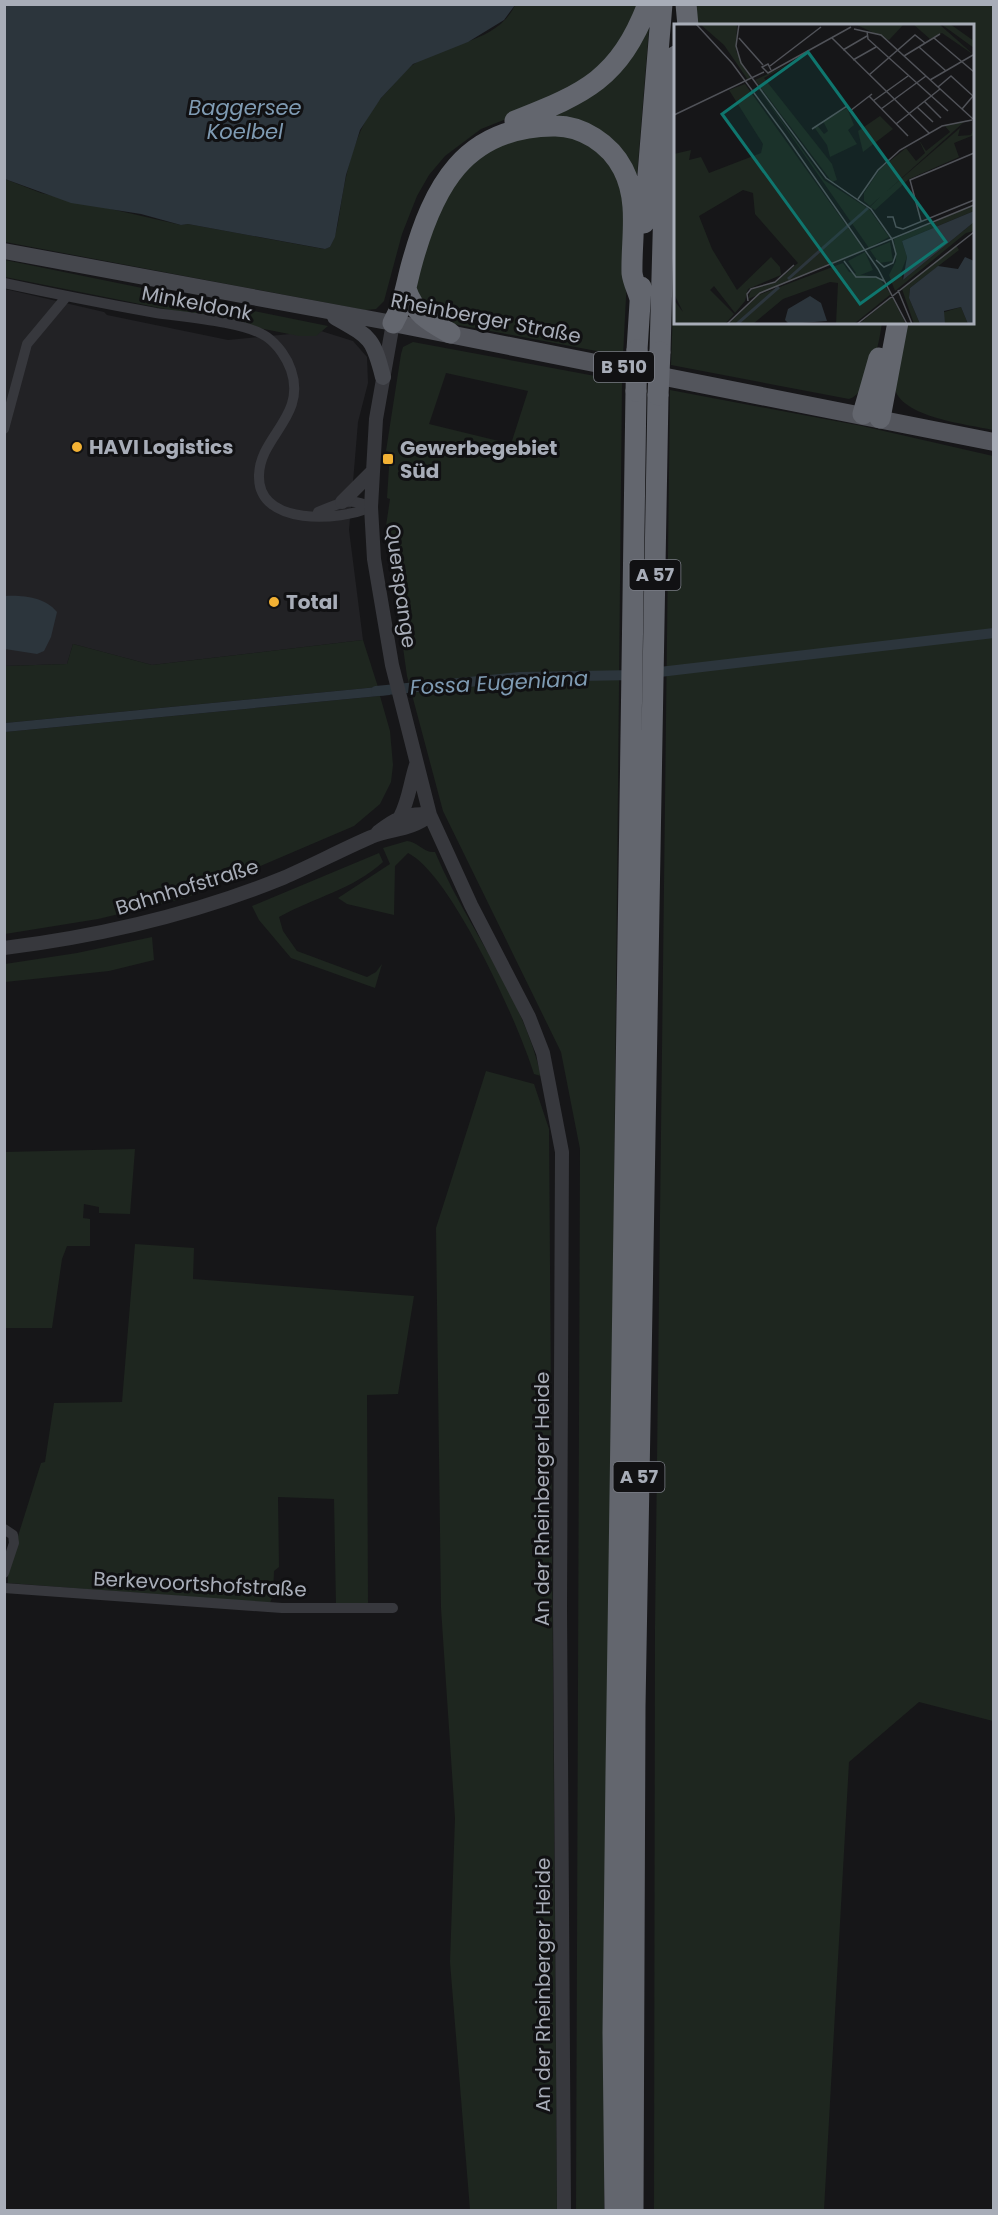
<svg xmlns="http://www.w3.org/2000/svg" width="998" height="2215" font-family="Poppins,sans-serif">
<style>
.built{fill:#222225}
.green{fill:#1e261f;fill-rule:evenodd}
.water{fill:#2c353c}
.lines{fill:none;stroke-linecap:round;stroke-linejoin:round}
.canal{stroke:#2c353c;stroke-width:10}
.minor{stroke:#37383d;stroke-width:10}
.tertiary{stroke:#37383d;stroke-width:14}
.secondary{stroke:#45474d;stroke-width:16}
.primary{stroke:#53555c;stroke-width:18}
.motorway{stroke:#63666e;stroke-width:21}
.motorway-bridge{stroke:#63666e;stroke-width:21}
.poi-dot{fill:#f2b134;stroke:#111113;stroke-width:2}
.labels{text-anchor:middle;stroke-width:6;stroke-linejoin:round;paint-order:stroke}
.shield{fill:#111113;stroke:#7b7e86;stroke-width:1.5}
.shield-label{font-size:18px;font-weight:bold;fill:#a8adb8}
.street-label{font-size:20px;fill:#a8adb8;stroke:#111113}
.poi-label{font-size:20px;font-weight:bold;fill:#a8adb8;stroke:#111113;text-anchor:start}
.water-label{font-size:21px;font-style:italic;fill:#7f9bb3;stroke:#111113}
.inset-river{fill:none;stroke:#2c353c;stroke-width:3}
.inset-road{fill:none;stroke:#505258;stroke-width:1.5}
.view{fill:#0f766e;fill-opacity:0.15;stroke:#0f766e;stroke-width:3}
.inset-edge{fill:none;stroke:#a8adb8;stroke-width:3}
</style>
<rect width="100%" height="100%" fill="#161618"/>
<!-- built -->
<path class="built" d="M5,289l99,23 3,3 121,25 93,-9 32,10 14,16 1,26 -10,39 -9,108 14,110 -211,25 -79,-21 -6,20 -62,2z"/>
<!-- green -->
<path class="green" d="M515,5h126l-28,54 -66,44 -66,26 -36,27 -16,19 -12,21 -15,38 -18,67 -8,8 -11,1 -360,-68v-63l36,14 140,32 7,-1 136,25 6,-2c8,-15 9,-32 12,-49 6,-35 16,-74 40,-101 8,-8 24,-28 32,-33 31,-22 83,-20 101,-59z
M693,5h300v425c-26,-6 -99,-13 -99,-47 0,-20 7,-41 11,-60l67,-1v-296h-280z
M650,16l-14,172 -10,-20 -82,-53 15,-5z
M545,132l43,10 31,34 10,62 -6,118 -175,-33 -35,-28 20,-84 28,-39 36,-27z
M675,252l1,70 206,1c-3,20 -12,70 -33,76l-178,-34z
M5,260l323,66 -12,10h-17l-294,-59z
M413,342l209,39 -18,1829h-28l4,-1061 -19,-97 -118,-241 -36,-135 -21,-150 4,-27 -3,-1 3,-46 -4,-1 15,-97 2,-7zM446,373l82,18 -17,53 -82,-20z
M670,390l192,36 131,30v1265l-74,-19 -70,60 -25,448h-170l1,-583z
M363,640l15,47 -373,36v-57l62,-2 6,-20 79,21z
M380,696l10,35 3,34 -2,17 -11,22 -26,22 -168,72 -88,21 -93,15v-202z
M407,841c12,1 16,12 28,11 32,76 87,141 106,224l-7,-2c-15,-49 -82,-199 -126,-221l-13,13 -1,49 -47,-11 -9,-6 52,-34 -7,-16z
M379,853l4,9c-31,28 -68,35 -104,55l4,14 14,20 70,26 9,-5 6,-8 -7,24 -84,-30 -32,-38 -7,-14z
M152,937l2,23 -45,11 -104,11v-18l72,-11z
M486,1071l48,13 15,45 8,1081h-87l-20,-248 5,-144 -14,-210 -5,-380z
M135,1149l-5,65 -31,-1v-6l-15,-3 -1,14 7,1v27h-23l-5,13 -10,69h-47v-176z
M135,1244l59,4 -1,31 221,17 -16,98 -31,1 1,211h-32l-2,-107 -56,-2 1,70 -5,4 -1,24 -3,8 -262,-20v-15l33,-105 4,-1 9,-59 68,-1z"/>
<!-- water -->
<path class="water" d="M5,4h510v1l-11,15 -36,22 -55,22 -32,34 -21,32 -14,45 -11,62 -5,10 -5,2 -137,-25 -7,1 -40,-11 -70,-11 -66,-24z
M5,596c18,-1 40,1 52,16l-6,25 -7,14 -7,3 -32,-5z
M388,686l2,9 -385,37v-9z"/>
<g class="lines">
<!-- canal -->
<path class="canal" d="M651,673l343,-40
M376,691l144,-14 116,-2"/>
<!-- minor -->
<path class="minor" d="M4,283c51,11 102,21 152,30 28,4 90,9 111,24 11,8 20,21 24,33 16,46 -31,66 -32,105 -2,52 82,46 112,32
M4,429l23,-85 40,-48
M318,512c21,-8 31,-16 53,-5
M4,1529l9,6 1,8 -10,30
M4,1588l278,20h111"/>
<!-- tertiary -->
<path class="tertiary" d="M393,323l-17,96 -5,88 3,52 18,106 38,150 41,90 58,112 14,36 19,99 -2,457 4,601
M342,502l31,-31
M400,817c9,-17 10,-34 16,-52
M378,832c16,-13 30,-20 52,-17
M4,948c96,-12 190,-34 279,-70 30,-13 58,-28 88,-41 20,-8 41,-7 59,-22"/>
<!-- secondary -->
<path class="secondary" d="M4,251l389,72
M335,317c35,20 38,20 48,60"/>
<!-- primary -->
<path class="primary" d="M393,323l601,119"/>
<!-- motorway -->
<path class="motorway" d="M686,4l2,22
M515,121c71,-28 104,-42 133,-117
M644,223l18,-219
M406,289c8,24 23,32 44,44
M393,323c11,-19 13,-39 19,-60 21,-76 52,-136 141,-137 29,-1 57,18 70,43 17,33 8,70 9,104 1,9 6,18 8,26
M637,350l4,-63
M660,352l5,-187 11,-109
M863,414l16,-56
M880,418l18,-96
M615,2210l-2,-177 3,-260 20,-1382
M633,2210l2,-503 23,-1312"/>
<!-- motorway-bridge -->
<path class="motorway-bridge" d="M636,391l1,-41
M658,395l2,-43"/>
</g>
<!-- markers -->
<g class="poi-dot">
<circle cx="77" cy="447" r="6"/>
<rect x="382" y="453" width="12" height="12" rx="3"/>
<circle cx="274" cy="602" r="6"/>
</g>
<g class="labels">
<!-- shield labels -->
<g class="shield">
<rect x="594" y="352" width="60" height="30" rx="4.5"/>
<rect x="629.5" y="560" width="51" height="30" rx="4.5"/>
<rect x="613.5" y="1462" width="51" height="30" rx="4.5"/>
</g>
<g class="shield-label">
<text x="624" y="373">B 510</text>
<text x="655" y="581">A 57</text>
<text x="639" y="1483">A 57</text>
</g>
<!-- street labels -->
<g class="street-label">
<text transform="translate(197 303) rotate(11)" y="7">Minkeldonk</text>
<text transform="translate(486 318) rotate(11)" y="7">Rheinberger Straße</text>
<text transform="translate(401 586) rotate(82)" y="7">Querspange</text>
<text transform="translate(187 887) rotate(-17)" y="7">Bahnhofstraße</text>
<text transform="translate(542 1499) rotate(-90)" y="7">An der Rheinberger Heide</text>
<text transform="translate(200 1584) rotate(3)" y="7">Berkevoortshofstraße</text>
<text transform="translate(543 1985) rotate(-90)" y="7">An der Rheinberger Heide</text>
</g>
<!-- poi labels -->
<g class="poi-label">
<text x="89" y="454">HAVI Logistics</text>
<text x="400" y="455">Gewerbegebiet<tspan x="400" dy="23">Süd</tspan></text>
<text x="286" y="609">Total</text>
</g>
<!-- water labels -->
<g class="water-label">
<text x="245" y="115">Baggersee<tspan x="245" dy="24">Koelbel</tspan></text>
<text transform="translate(499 683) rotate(-3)" y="7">Fossa Eugeniana</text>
</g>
</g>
<!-- overview -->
<g transform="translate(674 24)">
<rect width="300" height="300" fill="#161618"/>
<path d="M26,0h37l-1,27 15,28 -3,1 -24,-35zM230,0l-15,16 -32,-15 1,-1zM239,0h26l35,31 -32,-22 -12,6zM267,0h9l24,17v7zM119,38l-29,16 68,86 5,16 -5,2 -77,-102zM79,57l71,99 45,29 20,28 -20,11zM71,60l119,166 -116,49 3,-9 25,-8 22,-19 -43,-49 -2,-21 -10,-3 -44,26 13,33 25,41 34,-33 9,10 1,8 -33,14 -3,12 -10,12 -21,-27 -4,4 24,24 -9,10h-51v-24l9,12 -9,-18v-140l17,-4 -2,10 12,-3 8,16 52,-20 2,-9 -34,-54zM173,84l7,17 -6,5 9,14 -27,13 -3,-12 -13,-18 3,-2 7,9 4,-3 -5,-10zM206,92l13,13 -30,23 -5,-21zM290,98l-78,70 74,-64 -2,8 13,-1 3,-7v7l-20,8 5,14 -50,22 -34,31 -5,-3 10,-10 -10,9 -6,-5v-8l16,-24 26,-21 10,13 9,-8 -6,-13 7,11 24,-19 -5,-6zM300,181v6l-72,30 5,16 -6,15 2,8 71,-58v9l-8,2 -71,58 -6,-16 7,-14 -2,-22zM216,218l3,19 -14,2 -9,-13zM282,221l3,5 -49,38 -1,10 11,26h-6l-12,-35zM191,228l8,18 -15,6 -10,-15zM169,239l6,9 30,6 12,16 -37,30h-18l2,-41 -8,-1 -47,17 -30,25h-25l31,-29zM218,273l14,27h-47zM287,283l7,17h-24l-3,-11z" fill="#1e261f"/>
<path d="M300,187v11l-71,58 4,-23 -5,-16zM291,233l9,4v63h-6l-7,-17 -17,4 1,13h-25l-11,-26 1,-10 28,-22 20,3zM136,272l11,7 6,18 -38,3 -4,-4 3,-11z" fill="#2c353c"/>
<path class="inset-river" d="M114,255l80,-71M63,300l42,-37"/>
<path class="inset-road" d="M22,0l36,39 53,72 93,134 29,55M65,0l-3,22 5,17 85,115 45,31 21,30M180,5l27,6 92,84M193,7l1,8 80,72M65,14l24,27M158,14l97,95M260,14l40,34M245,23l27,24M169,26l24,-14M230,32l36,-22M179,36l23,-13M96,42l51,-39M97,46l-3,-6 -6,3 6,6 83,-46M195,51l46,-40 10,8M256,56l43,-25M264,63l13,-11 22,20 -11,13M195,72l39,40M199,77l35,-25M250,77l17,17M243,83l16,15M207,85l45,-33M0,91l90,-43M222,100l44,-35M138,105l35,-23 3,5 22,-17M184,175l20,-29 22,-20 42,-24 30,-6M213,193h6l3,10 7,2 71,-29M247,197l-11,-41 64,-27M202,236l8,7 9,-4 3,-9 -4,-15M170,237l12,16h20l8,4M224,266l14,34M74,277l-1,-7 4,-5 24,-7 19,-17M53,300l33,-31 214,-88M183,300l117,-92"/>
<path class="view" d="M134,28l138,190 -86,62 -138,-190z"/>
<rect width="300" height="300" class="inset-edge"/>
</g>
<!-- border -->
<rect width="998" height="2215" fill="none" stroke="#a8adb8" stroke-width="12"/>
</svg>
